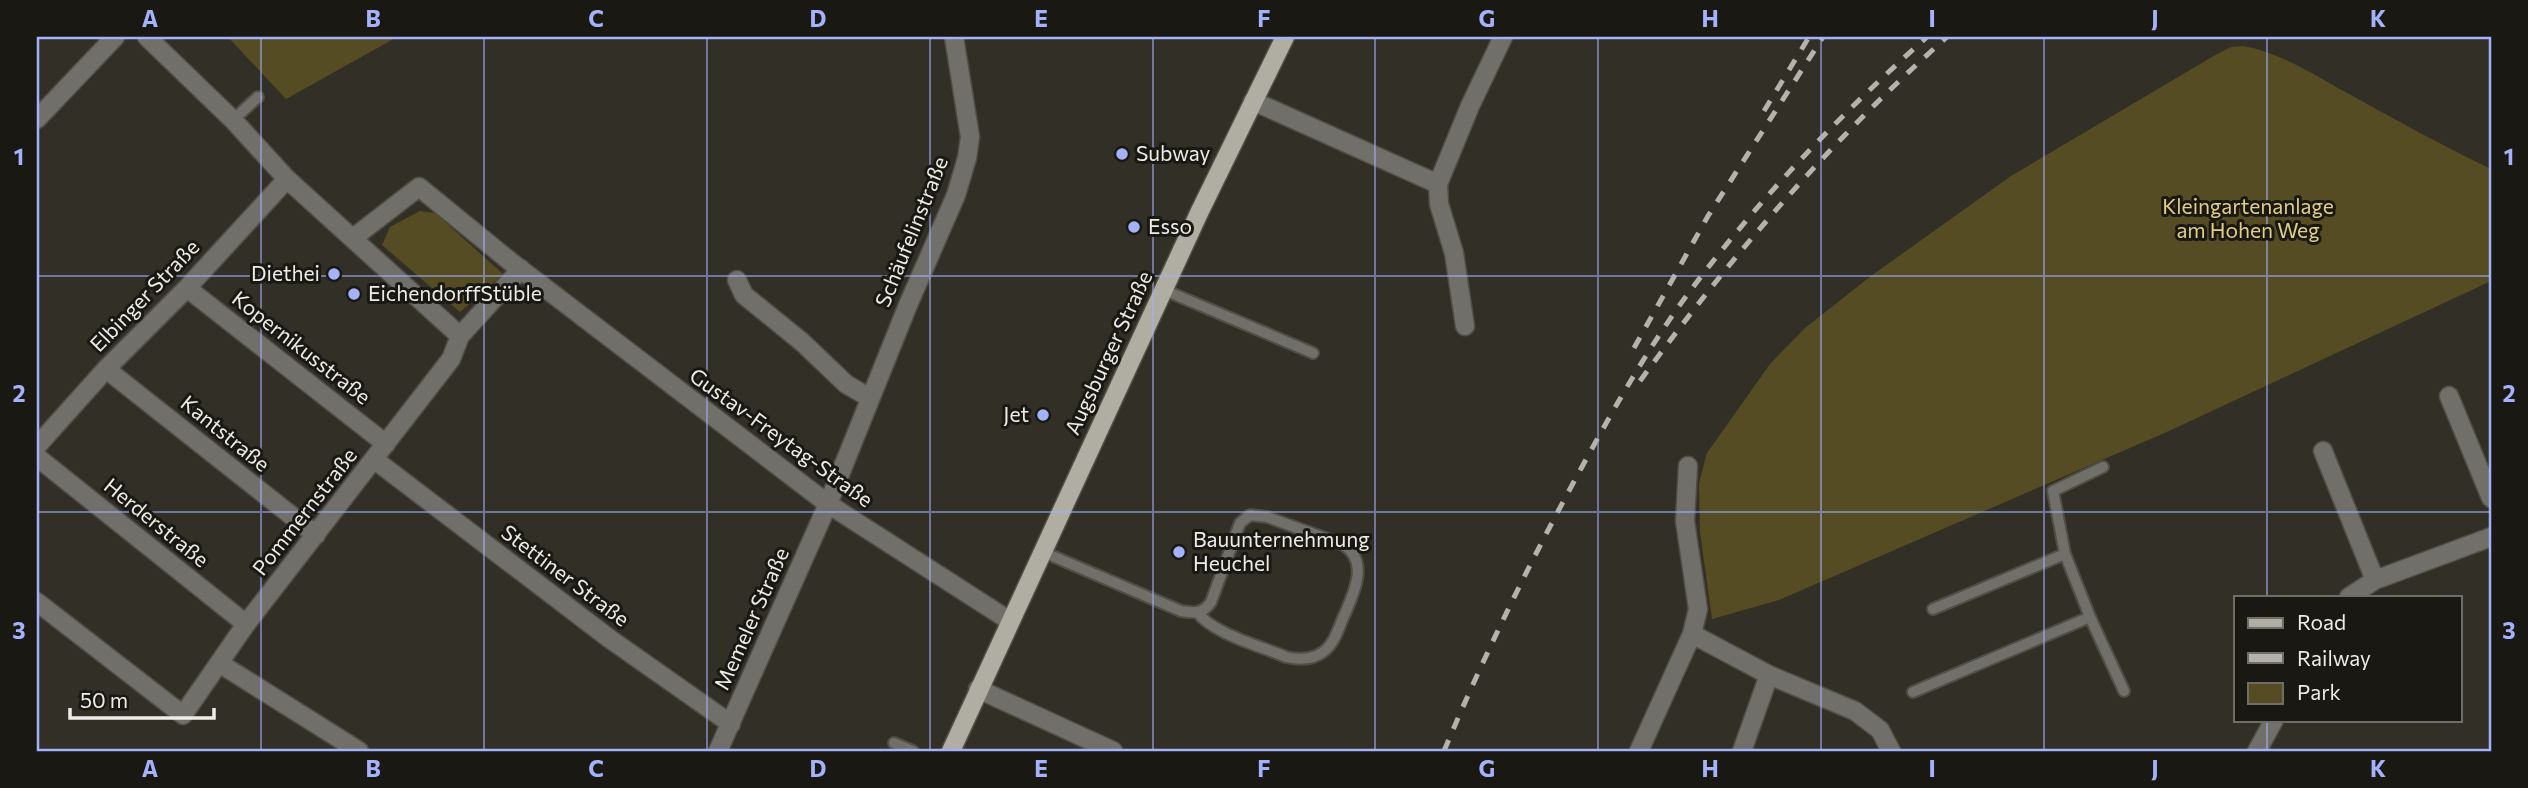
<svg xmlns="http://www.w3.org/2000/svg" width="2528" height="788" font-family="Commissioner,sans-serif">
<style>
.green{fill:#564c23}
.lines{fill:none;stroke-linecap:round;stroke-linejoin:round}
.lane-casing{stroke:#504e45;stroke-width:14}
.street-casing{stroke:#504e45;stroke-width:21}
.primary-casing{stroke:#504e45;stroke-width:21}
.lane{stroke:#706f6a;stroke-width:10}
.street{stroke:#706f6a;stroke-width:18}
.primary{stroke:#b0ada3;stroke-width:18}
.rail{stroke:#b4b2ab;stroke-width:5;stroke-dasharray:12 12;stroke-linecap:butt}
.grid{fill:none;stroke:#a4b2fc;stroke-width:2;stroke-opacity:0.55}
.poi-dot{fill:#a4b2fc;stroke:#191813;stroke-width:2.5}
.labels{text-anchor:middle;stroke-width:6;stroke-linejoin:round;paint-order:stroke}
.poi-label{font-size:21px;fill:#eeece6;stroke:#191813;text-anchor:start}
.park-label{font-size:21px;fill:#e2ce84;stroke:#191813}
.street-label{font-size:21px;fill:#eeece6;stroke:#191813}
.neatline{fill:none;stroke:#a4b2fc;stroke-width:2.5}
.grid-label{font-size:23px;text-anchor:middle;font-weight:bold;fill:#a4b2fc}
</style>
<rect width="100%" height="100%" fill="#323026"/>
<!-- green -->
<path class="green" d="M228,37h169l-111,62z
M2243,46c39,7 71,29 106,48 47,26 94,52 142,75v112l-322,150 -390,169 -67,19 -12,-87 -1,-49 8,-30 63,-89 35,-36 66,-52 140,-100 206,-122 14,-7z
M420,211l15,2 68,61 -43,38 -78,-67 8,-18z"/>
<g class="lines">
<!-- lane casing -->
<g class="lane-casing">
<path id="lane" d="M233,120l25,-23
M1164,290l149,63
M2103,467l-50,24 12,63 25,63 34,74
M1043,552l138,59c13,2 22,3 30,-9l29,-79 10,-8 17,2 75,27c29,17 11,51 1,74 -5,12 -9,26 -20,34 -11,8 -24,8 -37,5 -25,-11 -73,-23 -89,-45
M1933,609l132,-55
M1913,692l177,-75
M894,743l19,8"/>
</g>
<!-- street casing -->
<g class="street-casing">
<path id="street" d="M147,37l86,83 54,59 173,157 61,-67
M1253,101l185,83
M37,119l78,-82
M353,238l66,-51 92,75 317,242 182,117
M737,280l7,15 58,47 44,42 24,14
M187,288l199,156
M1465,326l-11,-73 -15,-49 -1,-20 32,-78 33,-69
M106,369l210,166
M2449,396l42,102
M37,446l69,-77 81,-81 100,-109
M2323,451l52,129
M37,457l209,167
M375,460l235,179 121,85
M1688,466l-3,55 13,88 -6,25 77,41 86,36 25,19 11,21
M2349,597l26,-17 116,-43
M37,602l146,113 63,-91 205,-265 9,-23
M219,663l140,88
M978,689l135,62
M718,751l110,-247 80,-199 48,-110 11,-37 3,-21 -16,-100
M1639,751l53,-117
M1742,751l27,-76
M2257,751l17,-31"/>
</g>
<!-- primary casing -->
<g class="primary-casing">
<path id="primary" d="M951,751l248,-538 86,-176"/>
</g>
<!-- lane -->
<use href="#lane" class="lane"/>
<!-- street -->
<use href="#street" class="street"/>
<!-- primary -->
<use href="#primary" class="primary"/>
<!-- rail -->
<path class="rail" d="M1764,111l45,-74
M1634,348l74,-132 115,-179
M1640,381c91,-125 192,-242 307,-344
M1444,751c41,-98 88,-193 139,-286 30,-55 60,-108 96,-159 72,-99 157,-188 248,-269"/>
</g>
<!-- grid -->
<path class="grid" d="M261,37v714M484,37v714M707,37v714M930,37v714M1153,37v714M1375,37v714M1598,37v714M1821,37v714M2044,37v714M2267,37v560M37,276h2454M37,512h2454M2267,720v31"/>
<!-- markers -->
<g class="poi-dot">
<circle cx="1122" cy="154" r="7"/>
<circle cx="1134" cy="227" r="7"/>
<circle cx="334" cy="274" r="7"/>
<circle cx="354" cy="294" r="7"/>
<circle cx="1043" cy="415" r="7"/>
<circle cx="1179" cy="552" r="7"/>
</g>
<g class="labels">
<!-- poi labels -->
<g class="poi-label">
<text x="1136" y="161">Subway</text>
<text x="1148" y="234">Esso</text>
<text x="320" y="281" text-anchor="end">Diethei</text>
<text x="368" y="301">EichendorffStüble</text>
<text x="1029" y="422" text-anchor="end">Jet</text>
<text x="1193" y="547">Bauunternehmung<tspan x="1193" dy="24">Heuchel</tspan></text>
</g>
<!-- park labels -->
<g class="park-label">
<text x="2248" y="214">Kleingartenanlage<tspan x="2248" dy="24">am Hohen Weg</tspan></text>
</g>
<!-- street labels -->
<g class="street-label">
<text transform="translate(912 232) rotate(-68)" y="7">Schäufelinstraße</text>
<text transform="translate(145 296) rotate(-46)" y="7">Elbinger Straße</text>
<text transform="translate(301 348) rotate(38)" y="7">Kopernikusstraße</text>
<text transform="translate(1109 353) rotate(-65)" y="7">Augsburger Straße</text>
<text transform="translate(225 434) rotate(39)" y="7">Kantstraße</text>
<text transform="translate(781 438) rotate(36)" y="7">Gustav-Freytag-Straße</text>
<text transform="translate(305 512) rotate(-52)" y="7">Pommernstraße</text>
<text transform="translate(156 523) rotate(39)" y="7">Herderstraße</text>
<text transform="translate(565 576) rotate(37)" y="7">Stettiner Straße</text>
<text transform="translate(752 619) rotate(-66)" y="7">Memeler Straße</text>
</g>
</g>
<!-- border -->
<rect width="2528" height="788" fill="none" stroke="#191813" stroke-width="77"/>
<!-- legend -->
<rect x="2234" y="596" width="228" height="126" fill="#191813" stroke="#6e6d67" stroke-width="2"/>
<rect x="2248" y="618" width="35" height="10" fill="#b0ada3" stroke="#6e6d67" stroke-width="2"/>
<text x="2297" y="630" font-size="21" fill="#eeece6">Road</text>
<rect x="2248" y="653" width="35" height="10" fill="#b4b2ab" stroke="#6e6d67" stroke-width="2"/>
<text x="2297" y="666" font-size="21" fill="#eeece6">Railway</text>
<rect x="2248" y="683" width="35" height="21" fill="#564c23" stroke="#6e6d67" stroke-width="2"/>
<text x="2297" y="700" font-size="21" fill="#eeece6">Park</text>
<!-- scale -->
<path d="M70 708v10h144v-10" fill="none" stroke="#eeece6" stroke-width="3.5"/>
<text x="80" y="708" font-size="21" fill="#eeece6" stroke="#191813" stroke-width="5" paint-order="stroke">50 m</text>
<rect x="38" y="38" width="2452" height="712" class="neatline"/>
<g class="grid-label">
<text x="150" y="27">A</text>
<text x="373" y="27">B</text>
<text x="596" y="27">C</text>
<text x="818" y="27">D</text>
<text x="1041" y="27">E</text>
<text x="1264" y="27">F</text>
<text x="1487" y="27">G</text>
<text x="1710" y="27">H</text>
<text x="1932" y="27">I</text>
<text x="2155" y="27">J</text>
<text x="2378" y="27">K</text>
<text x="19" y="165">1</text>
<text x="2509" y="165">1</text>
<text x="19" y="402">2</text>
<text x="2509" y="402">2</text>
<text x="19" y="639">3</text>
<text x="2509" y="639">3</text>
<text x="150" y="777">A</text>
<text x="373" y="777">B</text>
<text x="596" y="777">C</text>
<text x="818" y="777">D</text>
<text x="1041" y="777">E</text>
<text x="1264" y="777">F</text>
<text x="1487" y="777">G</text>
<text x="1710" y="777">H</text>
<text x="1932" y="777">I</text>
<text x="2155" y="777">J</text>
<text x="2378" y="777">K</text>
</g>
</svg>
